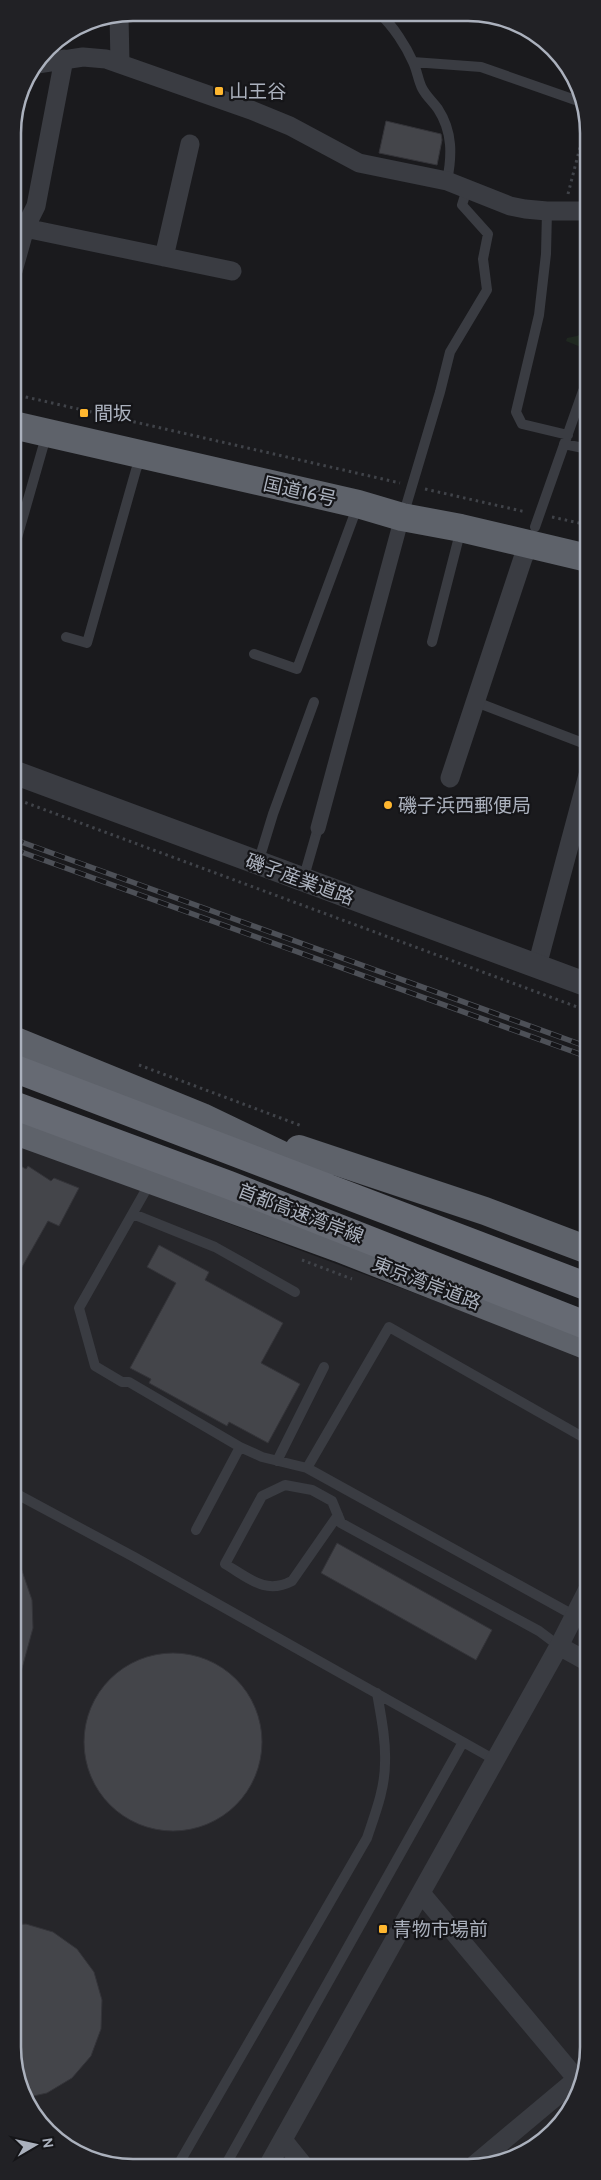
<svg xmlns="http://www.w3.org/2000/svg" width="601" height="2180" font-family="Cabin,'Noto Sans JP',sans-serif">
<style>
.built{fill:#26262a}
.green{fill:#1f2820}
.building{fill:#44454a;stroke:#343439}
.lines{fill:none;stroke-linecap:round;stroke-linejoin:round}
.path{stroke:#404349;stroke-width:3;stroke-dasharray:2.5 4;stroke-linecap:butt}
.service{stroke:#3a3c42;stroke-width:10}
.pedestrian{stroke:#3a3c42;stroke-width:15}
.minor{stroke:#3a3c42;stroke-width:19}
.tertiary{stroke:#3a3c42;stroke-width:24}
.trunk{stroke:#5e626a;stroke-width:28}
.rail-casing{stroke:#4d5057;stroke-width:5.5}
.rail{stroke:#151518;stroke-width:4;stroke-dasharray:11;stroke-linecap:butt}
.motorway-bridge{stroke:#666a73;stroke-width:28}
.poi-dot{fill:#ffb72f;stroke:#151518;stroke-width:2}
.labels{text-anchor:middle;stroke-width:4.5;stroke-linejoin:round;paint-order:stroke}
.poi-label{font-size:19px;fill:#abb1bd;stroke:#151518;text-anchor:start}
.street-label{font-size:19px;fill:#abb1bd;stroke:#151518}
.rim{fill:none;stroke:#abb1bd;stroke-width:2.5}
</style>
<rect width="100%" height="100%" fill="#1a1a1d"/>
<!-- built -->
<path class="built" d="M13,1143l575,215v697l-9,38 -21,34 -30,25 -44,14 -375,-1 -37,-14 -29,-24 -29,-64z"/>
<!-- green -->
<path class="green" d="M501,18l28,11 2,2 -7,6z
M588,330v20l-22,-9 1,-3 10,-2z"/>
<!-- building -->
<path class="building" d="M386,121l55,13 1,6 -5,25 -58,-12z
M13,1162l13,7 2,-3 23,15 3,-3 25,10 -20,38 -11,-5 -35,62z
M159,1245l50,27 -4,8 78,43 -22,40 39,21 -32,59 -39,-21 -2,4 -78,-43 2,-4 -21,-11 46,-85 -29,-16z
M337,1543l155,87 -16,30 -155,-87z
M13,1553h3l16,47 1,28 -15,55 -5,-1z
M84 1742a89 89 0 1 1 178 0a89 89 0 1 1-178 0Z
M26,1924l27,8 24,17 17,23 8,28 -1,29 -10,27 -19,22 -25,15 -18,4 -15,-34v-138z"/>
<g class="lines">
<!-- path -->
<path class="path" d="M568,194l19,-74
M13,394l387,89
M425,489l101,23
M552,517l36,8
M13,798l575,213
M139,1065l163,61
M302,1260l50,19"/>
<!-- service -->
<path class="service" d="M380,14c13,12 26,32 33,48 4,8 5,18 9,26 4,8 11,14 16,21 15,23 14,47 9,72
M413,62l68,5 100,35
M547,211l-1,43 -7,61 -23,97 6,12 46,11
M564,444l24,5
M403,516l37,-124 10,-40 37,-62 -4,-31 5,-25 -26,-29 5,-16
M535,527l48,-136
M13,552l34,-119
M66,637l21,6 49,-173 6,-15
M432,642l29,-113
M254,654l43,15 61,-164
M476,702l112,43
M258,863l15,-49 41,-112
M303,880l15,-52
M151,1181l-72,127 16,58 27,16h7l111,65 22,10 45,11
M133,1214l82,33 80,45
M277,1461l47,-94
M13,1492l121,65 329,185 -238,424
M338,1515l-46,66c-27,14 -43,-3 -67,-17l37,-68 23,-11 27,5 20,11 9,22 198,108 20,15
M196,1530l44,-83
M575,1616l-268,-148 82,-141 199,113
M463,1742l32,18
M178,2165l189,-327c8,-24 18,-49 18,-75 1,-23 -4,-47 -8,-70"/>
<!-- pedestrian -->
<path class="pedestrian" d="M318,828l84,-311"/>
<!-- minor -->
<path class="minor" d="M119,15l1,48
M37,64l46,-7 23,2 145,51 39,16 69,37 88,18 63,25 15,3 22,2h40
M25,228l207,43
M164,257l26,-113
M13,271l12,-43 11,-22 28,-147
M450,778l73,-220 6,-13
M537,966l51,-191
M559,1646l29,16
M421,1893l160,191
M283,2140l21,26
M268,2166l291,-520 29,-57
M473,2166l111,-93"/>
<!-- tertiary -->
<path class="tertiary" d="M13,772l575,213"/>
<!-- trunk -->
<path class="trunk" d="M13,425l345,79 44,13 59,11 127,30
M13,1040l189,77 117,56
M13,1130l326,118 249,98
M299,1149l186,62 103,39"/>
<!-- rail casing -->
<g class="rail-casing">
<path id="rail" d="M13,839l575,208
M13,849l575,208"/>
</g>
<!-- rail -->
<use href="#rail" class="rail"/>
<!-- motorway-bridge -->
<path class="motorway-bridge" d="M13,1068l575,219
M13,1105l216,80 359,141"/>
</g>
<!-- markers -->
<g class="poi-dot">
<rect x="214" y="86" width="10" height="10" rx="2.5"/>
<rect x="79" y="408" width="10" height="10" rx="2.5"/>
<circle cx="388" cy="805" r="5"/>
<rect x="378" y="1924" width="10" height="10" rx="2.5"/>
</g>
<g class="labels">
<!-- poi labels -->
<g class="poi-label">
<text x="229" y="98">山王谷</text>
<text x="94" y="420">間坂</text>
<text x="398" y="812">磯子浜西郵便局</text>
<text x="393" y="1936">青物市場前</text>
</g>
<!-- street labels -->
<g class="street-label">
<text transform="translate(300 491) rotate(13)" y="7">国道16号</text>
<text transform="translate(300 879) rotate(20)" y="7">磯子産業道路</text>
<text transform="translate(301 1213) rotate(21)" y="7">首都高速湾岸線</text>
<text transform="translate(427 1283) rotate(21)" y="7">東京湾岸道路</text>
</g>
</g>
<!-- crop -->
<path d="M0 0H601V2180H0ZM133 21H468A112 112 0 0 1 580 133V2047A112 112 0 0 1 468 2159H133A112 112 0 0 1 21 2047V133A112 112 0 0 1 133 21Z" fill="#212125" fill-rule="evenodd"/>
<path class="rim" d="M133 21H468A112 112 0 0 1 580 133V2047A112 112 0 0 1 468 2159H133A112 112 0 0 1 21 2047V133A112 112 0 0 1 133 21Z"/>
<!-- north arrow -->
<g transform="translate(35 2145) rotate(81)" stroke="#151518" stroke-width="4" paint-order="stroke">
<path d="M0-4L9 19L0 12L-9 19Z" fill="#abb1bd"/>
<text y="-8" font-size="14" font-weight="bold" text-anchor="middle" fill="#abb1bd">N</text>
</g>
</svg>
